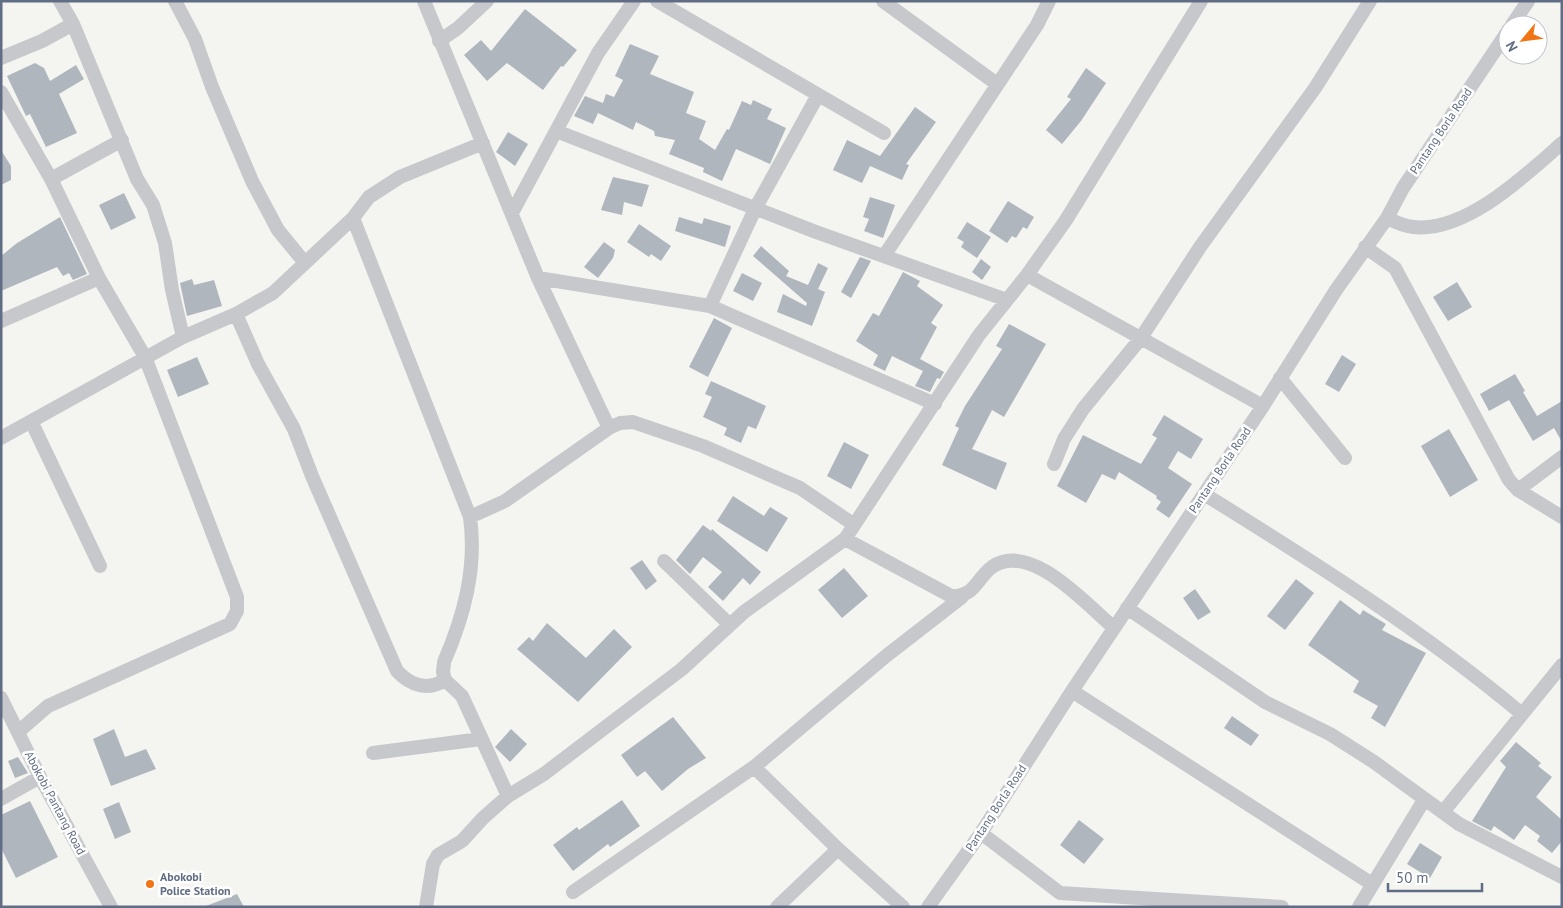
<svg xmlns="http://www.w3.org/2000/svg" width="1563" height="908" font-family="'PT Sans',sans-serif">
<style>
.building{fill:#b0b6bd}
.lines{fill:none;stroke-linecap:round;stroke-linejoin:round}
.minor{stroke:#c6c8cc;stroke-width:14}
.poi-dot{fill:#f27513;stroke:#fff;stroke-width:2}
.labels{text-anchor:middle;stroke-width:5;stroke-linejoin:round;paint-order:stroke}
.street-label{font-size:12px;fill:#616d84;stroke:#fff}
.poi-label{font-size:12px;font-weight:bold;fill:#616d84;stroke:#fff;text-anchor:start}
</style>
<rect width="100%" height="100%" fill="#f4f5f0"/>
<!-- building -->
<path class="building" d="M525,9l52,41 -14,17 -2,-1 -18,24 -36,-27 -20,18 -23,-26 17,-15 10,11z
M630,44l29,12 -9,18 44,18 -8,21 20,8 -7,18 16,11 12,-21 2,1 13,-29 9,4 2,-5 19,9 -5,10 19,9 -16,36 -34,-15 -14,32 -19,-9 1,-4 -35,-14 6,-14 -20,-4 -1,-5 -18,-9 -3,8 -35,-17 -5,11 -19,-8 11,-20 18,7 3,-9 8,3 9,-17 -8,-4z
M35,63l9,5 6,13 26,-16 8,14 -25,15 18,39 -31,14 -16,-33 -4,2 -19,-40z
M1086,68l20,15 -25,38 -19,23 -16,-14 25,-31 -4,-2z
M915,107l21,15 -30,42 3,1 -7,15 -32,-14 -8,17 -29,-13 14,-30 33,16z
M508,132l20,12 -13,22 -19,-14z
M1,150l10,16v14l-10,5z
M613,177l36,8 -7,22 -18,-5 -2,13 -21,-5z
M124,193l12,25 -25,12 -12,-25z
M870,197l25,8 -12,33 -19,-7 5,-12 -6,-2z
M1008,201l26,16 -7,12 -4,-2 -7,11 -4,-2 -5,7 -18,-12z
M60,217l27,57 -14,6 -4,-7 -6,3 -6,-9 -56,24v-35l16,-13z
M679,217l23,7 2,-6 27,8 -6,21 -50,-16z
M967,222l24,15 -14,21 -16,-11 3,-5 -7,-4z
M639,224l32,22 -10,15 -10,-7 -2,3 -22,-15z
M604,242l11,8 -2,8 -15,20 -14,-11z
M761,246l28,25 -3,5 22,9 10,-22 10,5 -10,21 7,3 -13,34 -35,-14 6,-18 23,12 1,-3 -54,-47z
M860,257l11,4 -20,37 -10,-6z
M981,259l10,8 -9,13 -10,-8z
M903,272l17,9 -3,5 26,19 -12,18 6,4 -17,32 24,13 -4,7 -3,-1 -7,14 -15,-6 8,-15 -31,-15 -7,15 -12,-6 5,-10 -22,-14 17,-28 6,3z
M742,273l20,10 -9,18 -20,-10z
M192,279l2,6 20,-5 8,26 -35,10 -7,-33z
M1457,282l15,25 -24,14 -15,-24z
M714,318l18,10 -24,49 -19,-10z
M1009,324l37,20 -42,73 -12,-7 -20,39 35,14 -11,27 -54,-25 17,-37 -4,-2 10,-20 37,-57 -6,-3z
M1342,355l14,9 -17,28 -14,-8z
M197,357l12,27 -31,13 -11,-27z
M1515,374l10,17 -2,1 14,24 25,-15v41l-8,-14 -21,13 -24,-41 -20,11 -9,-17z
M711,381l55,25 -10,23 -8,-3 -7,17 -17,-8 3,-7 -24,-11 9,-20 -7,-3z
M1164,415l39,24 -12,20 -13,-8 -10,17 24,16 -23,34 -13,-9 5,-7 -5,-4 1,-2 -38,-24 -4,8 -13,-6 -16,29 -29,-17 26,-51 58,29 16,-26 -5,-3z
M1449,429l29,51 -28,17 -29,-51z
M844,442l25,13 -18,34 -24,-13z
M733,496l31,20 6,-9 18,11 -21,34 -50,-31z
M703,525l8,6 1,-2 49,43 -11,13 -7,-7 -20,23 -15,-14 14,-15 -19,-15 -13,17 -14,-14z
M642,560l15,21 -11,9 -16,-22z
M844,568l24,28 -26,22 -24,-28z
M1296,579l18,14 -29,37 -18,-14z
M1195,589l16,23 -13,8 -15,-22z
M1340,600l20,15 3,-5 23,14 -4,6 44,23 -41,74 -14,-9 7,-12 -25,-14 6,-11 -51,-36z
M547,623l39,35 28,-29 18,18 -54,55 -61,-53 12,-12 4,4z
M1232,716l27,19 -8,11 -27,-18z
M673,717l33,41 -18,11 -26,22 -17,-20 -8,6 -16,-22z
M114,729l11,28 21,-8 10,20 -45,17 -18,-47z
M511,729l16,15 -17,18 -15,-15z
M1516,742l25,21 -3,3 14,11 -16,20 26,23v21l-10,12 -15,-12 3,-5 -15,-11 -11,15 -20,-14 -3,5 -19,-10 34,-54 -6,-6z
M18,757l10,16 -13,5 -7,-17z
M622,800l18,26 -30,21 -2,-3 -35,27 -20,-26 24,-18 2,3z
M30,801l28,56 -42,21 -15,-30v-33z
M119,802l12,30 -16,7 -12,-30z
M1079,820l25,19 -20,25 -24,-19z
M1420,843l22,14 -12,21 -23,-14z
M237,894l7,13h-38v-1z"/>
<g class="lines">
<!-- minor -->
<path class="minor" d="M60,1l13,23 64,155 16,26 12,38 7,47 11,47
M175,1l20,38 17,48 40,94 26,49 27,33
M424,1l114,277 71,150 11,-5 13,-1 70,24 97,42 53,36
M634,1l-36,52 -42,78 260,101 191,68
M657,1l227,132
M883,1l114,83
M1512,25l16,-24
M439,41l19,-13 29,-27
M1,58l41,-17 31,-17
M1,92l50,87 48,99 -98,43
M818,95l-63,114 -45,97 225,98
M51,179l71,-39
M512,213l44,-82
M353,218l117,299c7,51 -6,99 -26,145l-1,10 2,8 17,16 46,100
M1387,218c8,4 17,8 26,9 52,6 112,-51 149,-84
M1365,247l30,21 114,212 9,10 44,27
M884,256l153,-231 12,-24
M1027,275l236,131
M538,278l172,28
M1280,378l65,80
M32,423l68,143
M1,438l182,-101 53,-23
M1054,464l10,-25 19,-30 58,-71 59,-91 115,-159 55,-87
M1518,490l44,-33
M1204,494c110,68 219,137 318,220
M470,517l35,-16 104,-73
M845,539l106,57c24,1 25,-17 41,-29 38,-27 95,38 122,61
M664,561l66,64
M1127,608l138,94 65,32 44,28 85,62 103,53
M445,680c-17,11 -34,6 -48,-9l-85,-195 -18,-47 -36,-65 -22,-50 37,-21 80,-75 16,-21 31,-20 83,-34
M1072,691l300,193
M1,698l39,79 71,130
M18,732l30,-26 182,-82 7,-13v-14l-92,-240 -46,-79
M373,753l108,-14
M754,767l84,82
M1,799l39,-22
M1443,812l119,-147
M981,833l79,60 222,14
M573,892l181,-125 132,-111 76,-59
M426,907l7,-43 5,-9 24,-14 21,-23 25,-22 36,-22 138,-105 62,-57 101,-73 134,-204 48,-60 39,-55 135,-219
M777,907l61,-58 65,58
M928,907l53,-74 91,-142 191,-285 73,-116 51,-72 16,-30 105,-157
M1359,907l65,-107"/>
</g>
<!-- markers -->
<circle class="poi-dot" cx="150" cy="884" r="5"/>
<g class="labels">
<!-- street labels -->
<g class="street-label">
<text transform="translate(1441 131) rotate(-56)" y="4">Pantang Borla Road</text>
<text transform="translate(1220 470) rotate(-56)" y="4">Pantang Borla Road</text>
<text transform="translate(55 803) rotate(62)" y="4">Abokobi Pantang Road</text>
<text transform="translate(996 808) rotate(-57)" y="4">Pantang Borla Road</text>
</g>
<!-- poi labels -->
<g class="poi-label">
<text x="160" y="881">Abokobi<tspan x="160" dy="14">Police Station</tspan></text>
</g>
</g>
<!-- border -->
<rect width="1563" height="908" fill="none" stroke="#616d84" stroke-width="5"/>
<!-- north arrow -->
<g transform="translate(1523 40) rotate(241)"><circle r="24" fill="#ffffff" stroke="#c0c5ce"/>
<path d="M0-4L9 19L0 12L-9 19Z" fill="#f27513"/>
<text y="-8" font-size="14" font-weight="bold" text-anchor="middle" fill="#616d84">N</text>
</g>
<!-- scale -->
<path d="M1388 883v8h94v-8" fill="none" stroke="#616d84" stroke-width="2.5"/>
<text x="1396" y="883" font-size="15" fill="#616d84" stroke="#ffffff" stroke-width="4" paint-order="stroke">50 m</text>
</svg>
